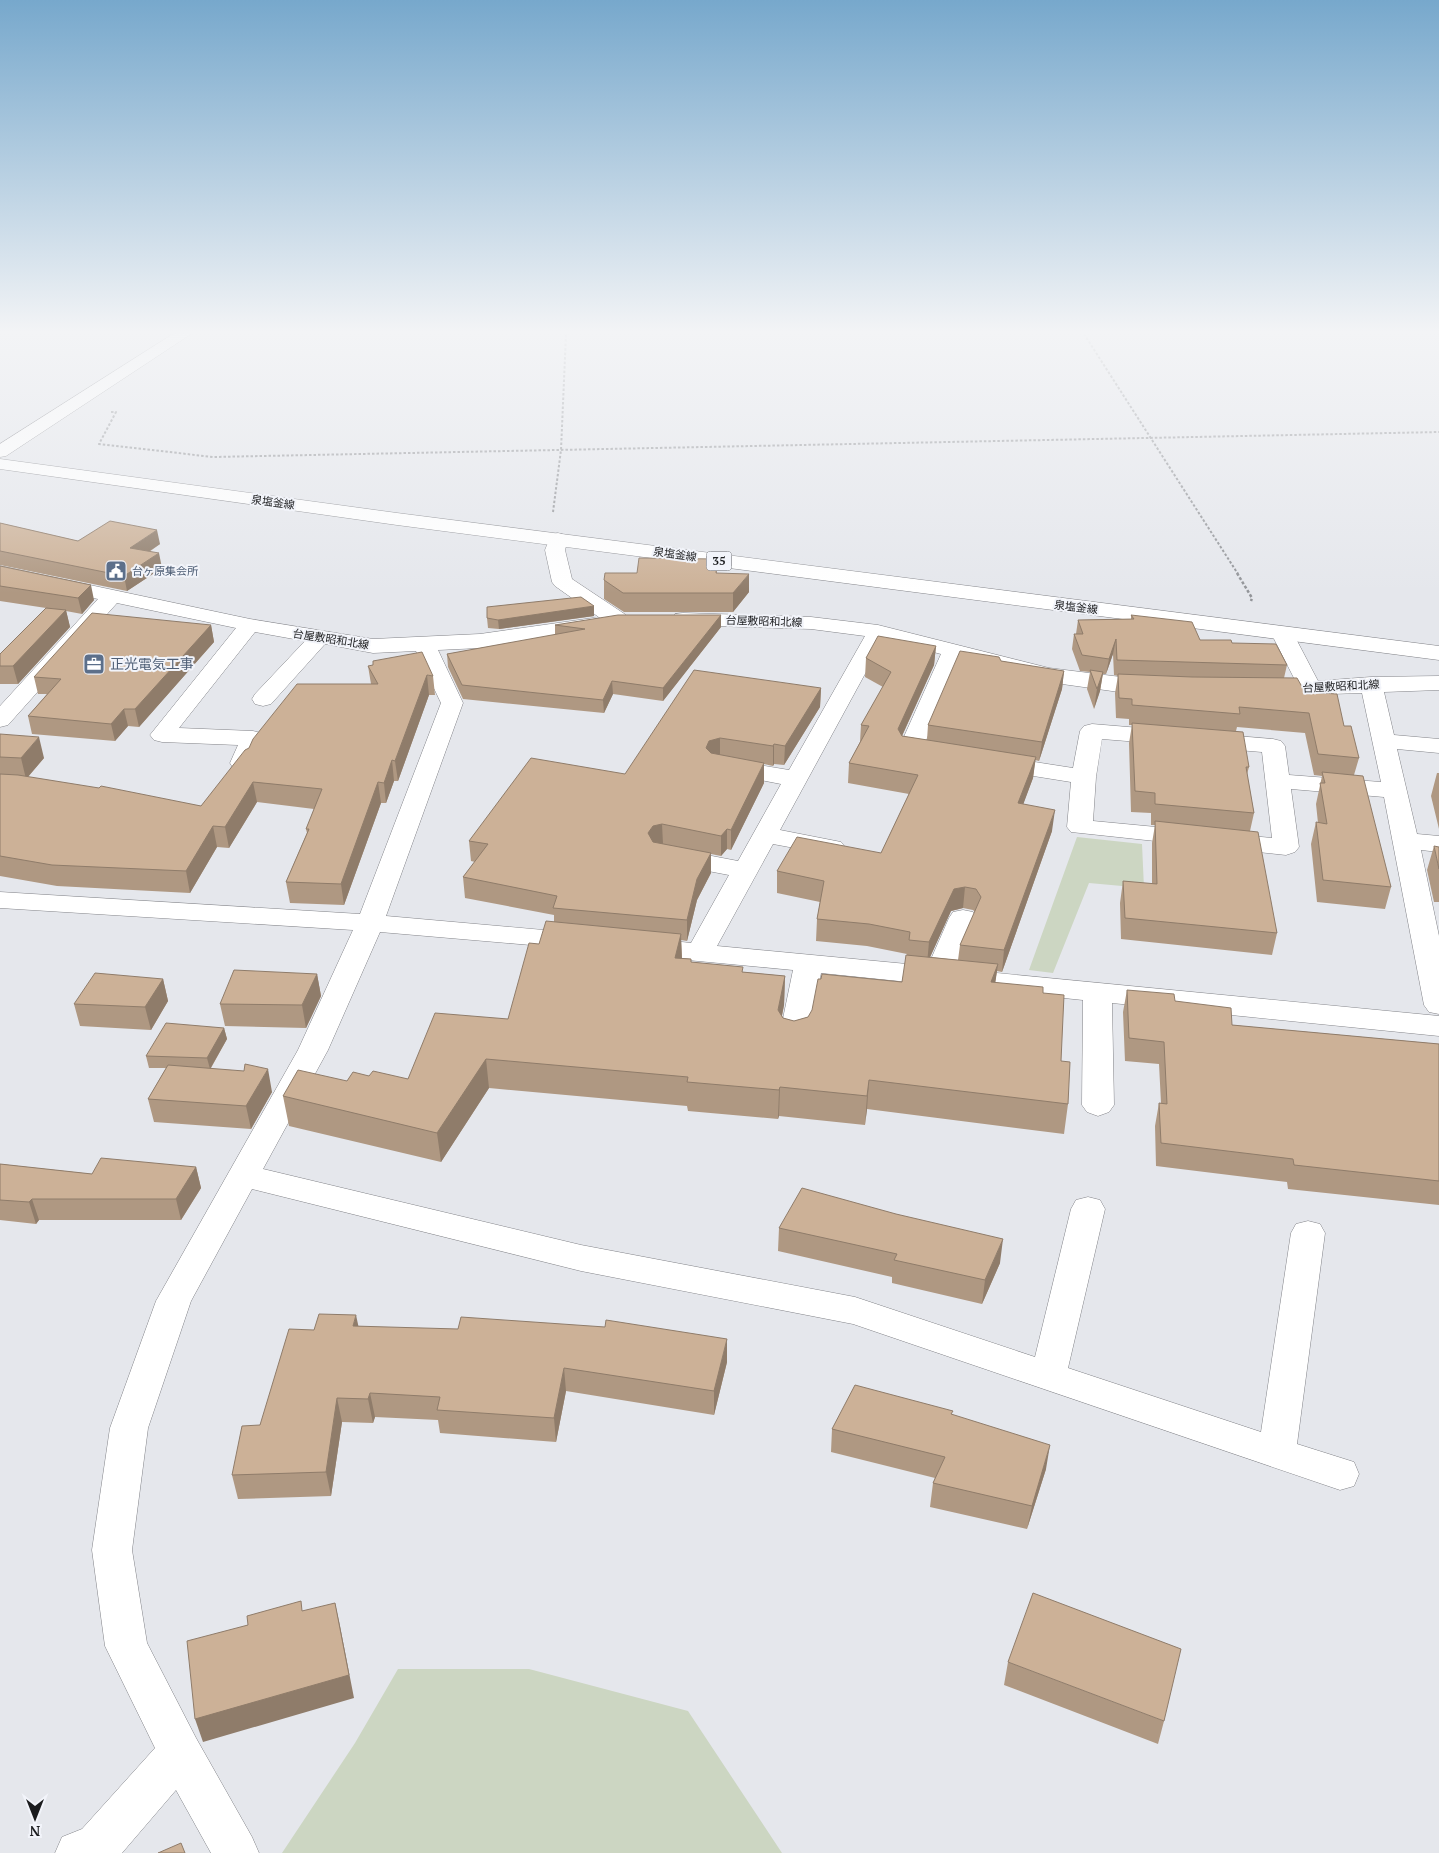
<svg xmlns="http://www.w3.org/2000/svg" width="1439" height="1853" font-family="'PT Serif','Noto Sans JP',serif">
<style>
.green{fill:#ccd6c2}
.lines{fill:none;stroke-linecap:round;stroke-linejoin:round}
.minor-casing{stroke:#828388;stroke-width:1}
.primary-casing{stroke:#828388;stroke-width:1}
.path-far1{stroke:#929498;stroke-width:2;stroke-dasharray:2.5 2;stroke-linecap:butt}
.path{stroke:#929498;stroke-width:2.5;stroke-dasharray:3 2;stroke-linecap:butt}
.minor{fill:#fff;fill-rule:evenodd}
.primary{fill:#fff;fill-rule:evenodd}
.wall{fill:#af9882;fill-rule:evenodd}
.shaded-wall{fill:#8f7c6a}
.building{fill:#ccb197;stroke:#8f7c6a}
.labels{text-anchor:middle;stroke-width:4;stroke-linejoin:round;paint-order:stroke}
.far-street-label{font-size:11px;fill:#1b1c1e;stroke:#f2f4fa}
.far-service-label{font-size:11px;fill:#4e5e75;stroke:#f2f4fa;text-anchor:start}
.shield{fill:#f2f4fa;stroke:#5c5d60;stroke-width:1}
.shield-label{font-size:12px;font-weight:bold;fill:#1b1c1e}
.service-label{font-size:14px;fill:#4e5e75;stroke:#f2f4fa;text-anchor:start}
</style>
<rect width="100%" height="100%" fill="#e5e7ec"/>
<!-- green -->
<path class="green" d="M1077,837l65,7 2,44 -55,-5 -36,90 -24,-3z
M398,1669h131l159,42 94,142h-500l73,-110z"/>
<g class="lines">
<!-- minor casing -->
<g class="minor-casing">
<path id="minor" d="M173,334h18l-185,122 -6,1v-13z
M558,533l7,2 3,4 -3,11 7,29 54,36 3,5 -3,5 -8,1 -8,-1 -55,-39 -3,-4 -7,-32 6,-15z
M0,566l250,53 123,20 107,-5 113,-16 8,1 3,5 -3,5 -8,1 -113,18 -42,2 25,53 -77,213 191,17 10,2 4,6 -4,6 -10,2 -197,-17 -52,118 -65,119 318,76 274,52 180,60 36,-148 5,-9 12,-3 12,3 5,9 -37,159 193,64 30,-199 5,-9 12,-3 12,3 5,9 -28,211 57,18 5,12 -5,12 -14,4 -487,-166 -272,-53 -329,-82 -61,112 -43,127 -16,122 15,93 49,95 56,99 7,16h-48l-35,-63 -54,63h-67l7,-16 20,-8 73,-81 -50,-102 -13,-96 18,-122 46,-127 142,-251 55,-120 -353,-22v-16l360,22 81,-211 -25,-52 -43,2 -48,-9 -54,60 -8,2 -8,-2 -3,-5 3,-5 50,-53 -50,-9 -76,96 74,3 8,2 4,5 -14,30 -9,2 -9,-2 -3,-5 8,-18 -76,-3 -8,-2 -4,-5 86,-107 -119,-25 -109,122 -8,2v-21l98,-107 -98,-21z
M683,613l128,4 67,8 171,43 112,14 3,5 -3,5 -8,2 -34,-2 -71,-10 -87,-23 -37,86 18,4 4,5 -4,5c-13,3 -27,-1 -40,-4l-4,-5 43,-96 -57,-15 -104,191 61,12 4,5 -4,5 -9,3 -59,-11 -56,102 211,20 21,-48 4,-6 10,-2 10,2 4,6 -22,51 484,47v20l-327,-33 2,102 -5,7 -11,4 -11,-4 -5,-7 1,-105 -262,-27 -12,65 -4,7 -11,3 -11,-3 -4,-7 14,-68 -148,-14 -10,-3 -4,-6 4,-6 10,-3 46,5 38,-68 -63,-12 -4,-6 4,-6 9,-2 63,12 43,-77 -62,-12 -3,-5 3,-5 9,-2 61,10 76,-134 -54,-7 -128,-4 -8,-1 -3,-5 3,-5z
M1282,627l8,1 3,5 25,48 53,-4 68,-1v14l-55,2 10,43 45,4v14l-42,-4 20,85 22,2v16l-18,-2 18,86v78l-10,-2 -5,-7 -40,-208 -93,-8 8,58 -4,5 -9,3 -215,-23 -4,-5 4,-45 -75,-12 -9,-2 -3,-5 3,-5 9,-2 77,12 7,-37 4,-5 8,-2 181,15 8,2 4,5 4,29 92,7 -19,-89 -96,3 -8,-2 -3,-5 3,-5 38,-2 -25,-49 3,-5zM1102,739l160,13 10,86 -179,-17 3,-44z"/>
</g>
<!-- primary casing -->
<g class="primary-casing">
<path id="primary" d="M0,459l397,54 1042,133v14l-1042,-135 -397,-56z"/>
</g>
<!-- path-far1 -->
<path class="path-far1" d="M1084,334l154,240
M111,412h5l-17,32 114,13 1226,-25
M553,512l8,-62 5,-116"/>
<!-- path -->
<path class="path" d="M1237,573l15,25 -1,3"/>
<!-- minor -->
<use href="#minor" class="minor"/>
<!-- primary -->
<use href="#primary" class="primary"/>
</g>
<!-- wall -->
<path class="wall" d="M0,523l78,18 82,3 -11,8 13,16 -35,23 -127,-26z
M717,559v14l32,19 -16,20h-109l-20,-13v-19l33,-7z
M0,566l94,34 -12,14 -16,-3 4,16 -52,57h-18v-30l46,-46 -46,-7z
M594,606v10l-95,13 -11,-1 -1,-10z
M721,615v12l-58,74 -50,-7 -9,19 -141,-14 -15,-32 -1,-13 108,-19v-10z
M1131,615l69,25 32,3 55,22 -3,13 21,14 39,34 15,32 -5,17 37,112 -6,22 -68,-7 -6,-58 5,-22 2,1 -2,-19 6,-28 -8,-1 -9,-42 -68,-6 -1,4 13,36 -2,7 7,39 -4,18 27,102 -5,22 -151,-16 -1,-36 3,-22 29,3v-41l3,-18h-4v-12l-20,-1 -2,-69 3,-18h-3v-6l-13,-1 -1,-25 3,-17 -4,-1 -1,-21 -7,20h-3l-3,17 -6,18 -7,-20 3,-17 -10,-1 -8,-22 2,-15h2l2,-14 53,-1z
M211,625l3,17 -75,85 -11,-1 -13,15 -83,-7 -4,-18 19,-22h-9l-4,-17z
M936,646l-2,19 -32,71 25,4 1,-15 73,-64 63,10 -2,18 -23,72 -4,-1 -2,18 -10,26 29,27 -50,141 -5,-1 -2,11 48,11 18,68 7,43 -4,30 -197,-25 -2,16 -86,-9 -1,3 -90,-8 -1,-5 -198,-18 -48,74 -152,-36 -6,-30 64,-15 22,-5 39,3 100,-60 31,-75 15,-22v-7l-89,-17 -2,-21 12,-15 -4,-1 -2,-20 156,-67 196,-86 -1,19 -36,58 -10,-1 -1,2 -9,-2v19l-33,67 -4,-1 -6,7 -10,-2v19l-14,27 -10,41 -6,-1 1,18 9,1v3l52,10 42,4 -1,29 -2,11 1,2 11,3 14,-4 94,-35 5,-28 -40,-8 -51,-5 1,-22 3,-17 -43,-9v-22l104,-18 28,-59 -61,-11 1,-20 11,-21 1,-17 22,-38 -18,-10 1,-19zM963,908l10,2 2,2 -15,33 -2,15 -28,-3 21,-46z
M368,666l65,10 2,19h-6l-31,86h-4l-8,22h-5l-37,102 -54,-2 -4,-21 21,-49 -1,-4 8,-20 -57,-7 -28,46 -12,-1 -27,46 -133,-7 -57,-10v-142l44,24 -16,19 173,29 48,-58 122,-64z
M1437,773h2v56l-8,-33z
M1434,846l5,23v33h-5l-7,-32z
M317,974l4,22 -15,32 -81,-2 -5,-22z
M163,979l5,22 -17,29 -71,-4 -6,-22z
M1127,990l48,11 57,24 207,19v161l-151,-16 -1,-7 -131,-16 -1,-40 4,-23h2l-2,-39 -34,-3 -2,-49z
M224,1028l3,11 -16,29 61,24 -21,37 -97,-7 -6,-23 18,-31h-17l-3,-12z
M0,1164l92,10 104,-7 5,21 -20,32h-142l-3,4 -36,-4z
M779,1228l221,35 -18,41 -90,-21v-6l-114,-26z
M358,1326l369,36 -13,53 -148,-24 -10,51 -116,-9 -2,-13 -63,-3 -2,6 -31,-1 -11,74 -93,3 -6,-24 28,-50z
M953,1415l93,54 -19,60 -97,-22 3,-24 2,-5 -104,-26 1,-23z
M1008,1662l156,59 -6,23 -154,-59z"/>
<!-- shaded-wall -->
<path class="shaded-wall" d="M157,530l3,14 -27,18 -3,-14z
M159,553l3,15 -35,23 -3,-15z
M749,574v18l-16,20v-19z
M91,585l3,15 -12,14 -4,-16z
M594,606v10l-95,13 -1,-9z
M66,610l4,17 -52,57 -5,-18z
M721,615v12l-58,74v-13z
M211,625l3,17 -75,85 -4,-18z
M1116,639l-3,15 -7,20 3,-15z
M936,646l-2,19 -38,84 2,-20z
M1064,671l-2,18 -23,72 3,-19z
M1103,672l-3,19 -6,18 3,-20z
M427,675l2,20 -31,86 -3,-20z
M612,681l1,13 -9,19 -1,-13z
M821,688l-1,19 -36,58 1,-19z
M124,709l4,17 -13,15 -4,-17z
M39,737l5,21 -18,21 -5,-21z
M720,738v19l-11,3 -3,-12 3,-7z
M774,744v20l-1,2v-20z
M1036,757l-3,21 -17,46 2,-21z
M392,760l2,21 -8,22 -2,-20z
M764,763v20l-33,67v-20z
M253,782l4,20 -28,46 -4,-21z
M378,782l3,21 -37,102 -3,-21z
M1055,810l-3,21 -50,141 2,-22z
M662,824l1,20 -9,2 -6,-13 5,-7z
M213,826l4,21 -27,46 -4,-22z
M727,829v20l-6,7v-20z
M711,853v20l-14,27 -10,41v-21l10,-41z
M965,887l-2,21 -12,3 -24,53 2,-22 25,-53z
M681,934l1,28 -7,-4z
M998,964l-4,28 -3,-10z
M317,974l4,22 -15,32 -4,-23z
M785,976l-1,29 -7,34 1,-29z
M163,979l5,22 -17,29 -6,-23z
M224,1028l3,11 -17,30 -3,-11z
M486,1059l3,29 -48,74 -4,-29z
M268,1069l4,23 -21,37 -5,-23z
M869,1080l-2,29 -2,16 2,-29z
M780,1087l-1,29 -1,3 1,-29z
M196,1167l5,21 -20,32 -5,-21z
M32,1199l7,21 -3,4 -7,-22z
M1003,1239l-3,24 -18,41 3,-24z
M356,1315l5,23 -8,-12z
M727,1339v23l-13,53v-24z
M564,1368l2,23 -10,51 -2,-24z
M370,1393l5,24 -2,6 -5,-24z
M337,1398l5,24 -11,74 -5,-24z
M1050,1445l-4,24 -19,60 5,-23z
M335,1603l5,23 14,72 -151,44 -8,-23z"/>
<!-- building -->
<path class="building" d="M110,521l47,9 -27,18 29,5 -35,23 -124,-25v-28l78,18z
M639,558l78,1 -1,14 33,1 -16,19h-110l-19,-13 1,-7h32z
M0,566l91,19 -13,13 -78,-12z
M581,597l13,9 -96,14 -11,-2v-11z
M46,608l20,2 -53,56h-13v-12z
M92,613l119,12 -76,84h-11l-13,15 -83,-8 33,-37 -27,-2z
M618,615h103l-58,73 -51,-7 -9,19 -141,-15 -15,-31 138,-25 -30,-4z
M1131,615l61,7 8,18h31l1,3 44,1 11,21 -170,-5 -1,-21 -7,20 -27,-4 -8,-21h9l-5,-14 56,-1z
M878,636l58,10 -38,83 4,7 134,21 -18,46 37,7 -51,140 -44,-5 21,-48 -5,-8 -11,-2 -11,2 -25,53 -20,-2 1,-8 -41,-8 -52,-5 7,-38 -47,-10 20,-34 84,16 37,-78 -69,-12 20,-37 -8,-1 30,-53 -25,-14z
M960,651l39,6 2,4 63,10 -22,71 -114,-17z
M422,652l11,24 -6,-1 -32,86 -3,-1 -8,23 -6,-1 -37,102 -55,-2 23,-53h-3l16,-40 -69,-7 -28,45 -12,-1 -27,45 -134,-6 -52,-9v-82l18,1 81,13 2,-2 100,20 44,-56 4,-2 4,-9 44,-55h81l-10,-18 5,-1v-4z
M694,670l127,18 -36,58 -11,-2 -1,2 -53,-8 -11,3 -3,7 5,5 53,10 -33,67 -4,-1 -6,7 -59,-12 -9,2 -5,7 5,9 58,11 -14,26 -10,41 -134,-12 4,-12 -94,-19 25,-33 -19,-3 62,-83 94,16z
M1090,670l13,2 -6,17z
M1118,674l74,3 105,1 8,14 32,2 7,32h7l8,32 -41,-4 -9,-41 -70,-6 1,7 -108,-9v-6l-13,-1z
M1132,723l111,9 6,35h-3l8,46 -99,-9v-11l-20,-2z
M0,734l39,3 -18,21 -21,-1z
M1322,772l41,4 28,111 -68,-7 -7,-58 11,2 -7,-41h5z
M1155,821l103,11 19,101 -152,-15 -2,-37 34,3z
M1434,846l5,1v22z
M546,921l135,13 -6,24 16,1v3l52,5 -1,5 43,4 -7,34 5,8 11,3 14,-4 4,-7 6,-31h3l1,-5 80,8 4,-27 92,9 -7,18 52,5v6l21,2 -3,66 9,1 -2,42 -199,-24 -2,16 -87,-9 -1,3 -92,-8 1,-5 -202,-18 -49,74 -154,-37 15,-26 49,11 6,-9 16,4 4,-5 35,8 27,-66 73,6 21,-76 10,1z
M234,970l83,4 -15,31 -82,-1z
M95,973l68,6 -18,28 -71,-3z
M1127,990l47,4 1,7 56,7 1,17 207,19v137l-145,-16 -1,-6 -132,-16 -2,-40 8,1 -3,-62 -35,-4z
M166,1023l58,5 -17,30 -61,-2z
M245,1064l23,5 -22,37 -98,-7 20,-34 76,6z
M101,1158l95,9 -20,32h-144l-3,3 -29,-2v-36l92,10z
M802,1188l94,26 107,25 -18,41 -91,-20 3,-6 -118,-26z
M319,1314l37,1 -3,11 105,3 3,-12 144,10 1,-7 121,19 -13,52 -150,-23 -10,50 -117,-8 3,-13 -70,-4 -2,6 -31,-1 -11,74 -94,3 10,-49 18,-1 29,-96 25,1z
M855,1385l98,26 -2,3 99,31 -18,61 -99,-23 12,-26 -113,-28z
M1033,1593l148,56 -17,72 -156,-59z
M301,1601l1,10 33,-8 14,72 -154,44 -8,-78 61,-16 -1,-9z
M181,1843l4,10h-27z"/>
<!-- sky -->
<linearGradient id="sky" x2="0" y2="1"><stop stop-color="#77a8cc"/><stop offset="0.56" stop-color="#f3f4f6"/><stop offset="1" stop-color="#f3f4f6" stop-opacity="0"/></linearGradient>
<rect width="1439" height="593" fill="url(#sky)"/>
<!-- icons -->
<defs>
<g id="civic-square" transform="scale(1.125)"><rect x="-9" y="-9" width="18" height="18" rx="4" fill="#5c6f8a" stroke="#f2f4fa"/><path d="M-.6-6.5H3V-4.5H.6V-3L4-1V1h2V6H-6V1h2V-1L-.6-3ZM-1.2 2.5V6h2.4V2.5Z" fill="#fff"/></g>
<g id="office-square" transform="scale(1.125)"><rect x="-9" y="-9" width="18" height="18" rx="4" fill="#5c6f8a" stroke="#f2f4fa"/><path d="M-6-3h4V-5.5h4V-3h4V5H-6ZM-1-4.5V-3h2v-1.5ZM-6 0V1H6V0Z" fill="#fff"/></g>
</defs>
<g fill-rule="evenodd">
<use href="#civic-square" x="116" y="571"/>
<use href="#office-square" x="94" y="664"/>
</g>
<g class="labels">
<!-- far-street labels -->
<g class="far-street-label">
<text transform="translate(273 502) rotate(8)" y="4">泉塩釜線</text>
<text transform="translate(675 554) rotate(8)" y="4">泉塩釜線</text>
<text transform="translate(1076 607) rotate(7)" y="4">泉塩釜線</text>
<text transform="translate(764 621) rotate(2)" y="4">台屋敷昭和北線</text>
<text transform="translate(331 639) rotate(9)" y="4">台屋敷昭和北線</text>
<text transform="translate(1341 686) rotate(-3)" y="4">台屋敷昭和北線</text>
</g>
<!-- far-service labels -->
<g class="far-service-label">
<text x="132" y="575">台ヶ原集会所</text>
</g>
<!-- shield labels -->
<rect class="shield" x="706.5" y="551.5" width="25" height="19" rx="4"/>
<g class="shield-label">
<text x="719" y="565">35</text>
</g>
<!-- service labels -->
<g class="service-label">
<text x="110" y="669">正光電気工事</text>
</g>
</g>
<!-- north arrow -->
<g transform="translate(35 1818) rotate(180)" stroke="#f2f4fa" stroke-width="4" paint-order="stroke">
<path d="M0-4L9 19L0 12L-9 19Z" fill="#1b1c1e"/>
<text y="-8" font-size="14" font-weight="bold" text-anchor="middle" fill="#1b1c1e">N</text>
</g>
</svg>
